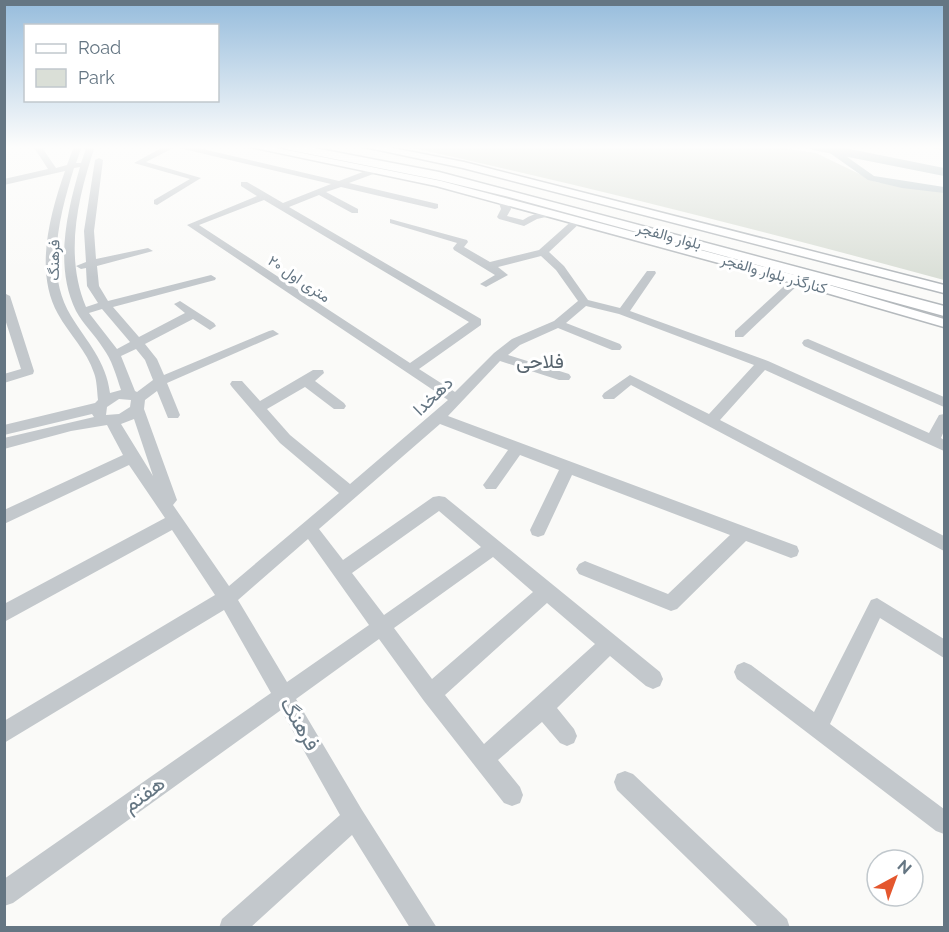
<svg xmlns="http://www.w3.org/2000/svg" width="949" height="932" font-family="Raleway,Vazirmatn,sans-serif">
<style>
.green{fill:#dadfd7}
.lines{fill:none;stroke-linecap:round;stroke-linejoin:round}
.canal{fill:#bbc7cb;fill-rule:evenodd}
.river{fill:#bbc7cb;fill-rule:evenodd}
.major-casing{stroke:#b5babe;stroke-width:3}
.highway-casing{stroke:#b4b9bd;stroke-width:3}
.minor{fill:#c3c8cc;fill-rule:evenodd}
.major{fill:#fff;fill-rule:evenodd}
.highway{fill:#fff;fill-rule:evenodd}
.labels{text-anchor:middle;stroke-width:6;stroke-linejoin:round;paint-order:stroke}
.far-street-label{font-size:15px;fill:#657683;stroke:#fff}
.street-label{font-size:18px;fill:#657683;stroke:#fff}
.neighbourhood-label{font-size:20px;fill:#57646e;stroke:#fff}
.near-street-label{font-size:21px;fill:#657683;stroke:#fff}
</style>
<rect width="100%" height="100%" fill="#fafaf8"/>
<!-- green -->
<path class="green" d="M404,146h363l49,7 60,29 68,9v89c-179,-49 -359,-94 -540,-134z"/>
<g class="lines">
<!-- canal -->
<path class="canal" d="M827,147h6l41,29 70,11v6l-42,-5 -34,-8 -41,-29z"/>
<!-- river -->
<path class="river" d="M806,146h29l109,22v8l-131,-26z"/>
<!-- major casing -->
<g class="major-casing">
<path id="major" d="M246,146h21l174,35 361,96 142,42v8l-152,-44 -356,-97z
M360,146h22l82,16 480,123v8l-481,-125z"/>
</g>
<!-- highway casing -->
<g class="highway-casing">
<path id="highway" d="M280,146h24l135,26 505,134v10l-439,-120 -66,-16 -154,-31z"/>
</g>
<!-- minor -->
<path class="minor" d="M33,146h8l15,22 11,-3 7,-19h8l-6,17h5l6,-17h8c-17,51 -31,109 -9,161l12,-4 -11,-17 -1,-18 -5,1 -5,-3 10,-4 -2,-31 11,-71 4,-2 4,2 -9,71 2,28 52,-11 5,3 -56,15 2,20 9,15 103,-26 5,3 -1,2 -102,27 26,30 46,-24 -11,-9 6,-3 34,22 2,3 -6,4 -17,-11 -48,25 12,15 7,16 105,-44 4,-1 6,4 -112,49 13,32 -2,3h-10l-11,-27 -12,9 -1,9 33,91 -4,5 56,81 110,-93 -59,-50 -48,-56 -2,-3 2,-3h10l18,20 53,-31h10l1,3 -9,8 29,22 2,3 -2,3h-10l-29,-22 -38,22 23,26 60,49 98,-84 -261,-175 70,-29 -16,-10v-4h6l36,21 48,-19 -156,-37 -29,15 55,16 -44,27 -3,-1v-4l36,-21 -56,-16 31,-17h25l149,35 34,-13 4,3 -1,2 -27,10 89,21v4l-3,1 -94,-22 -15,5 32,17v4h-6l-33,-18 -30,12 192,112v6l-62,44 36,23 39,-39 18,-14 42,-18 24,-20 -22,-31 -15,-14 -43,11 10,8 -22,12 -6,-3 15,-9 -41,-25 -1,-2 4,-5 -67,-20v-4l77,21 1,2 -4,5 26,15 49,-12 36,-32h6v4l-32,30 15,14 24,34 32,8 27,-37h8l1,2 -26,38 138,50 161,72 10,-18 5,-1v17l-3,7 3,2v11l-179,-81 -45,50 224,116v15l-313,-166 -17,14h-10l-2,-3 2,-3 26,-18 79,39 45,-49 -135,-51 -33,-8 -20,17 54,21 2,3 -2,3h-8l-54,-22 -38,17 -12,10 61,19 2,3 -2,3h-10l-59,-19 -52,55 349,130 2,5 -2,5 -6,2 -45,-17 -69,68 -6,2 -92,-37 -3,-5 3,-5 6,-3 83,33 62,-59 -158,-60 -28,60 -6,2 -6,-2 -2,-5 29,-60 -39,-15 -24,34h-10l-3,-4 3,-4 22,-31 -68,-26 -121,105 24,31 90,-63 6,-1 6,1 215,175 3,7 -3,7 -7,3 -7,-3 -36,-30 -53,52 17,21 3,7 -3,7 -7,3 -7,-3 -18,-21 -44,38 22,27 3,8 -3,8 -8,3 -8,-3 -80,-102 -45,-62 -83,60 66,111 75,118h-27l-58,-93 -102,93h-31l3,-9 118,-104 -59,-105 -268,193 -9,3v-27l267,-186 -47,-83 -220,133v-22l211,-126 -43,-65 -168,92v-18l161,-86 -36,-53 -125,59v-14l119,-55 -16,-30 -36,6 -67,18v-11l90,-21 -2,-3 -88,21v-10l91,-22 3,-3c-1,-9 -1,-19 -4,-27 -7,-22 -25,-39 -36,-59 -24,-43 -8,-100 7,-143l-61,14v-6l44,-10zM80,167c-13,45 -26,99 -4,144 7,13 19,24 27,37 9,12 13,27 18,42l-11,3c-4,-32 -23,-51 -39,-77 -27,-44 -11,-102 3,-148zM264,200l205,122 -59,41 -211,-138zM102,309l28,33 -13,7 -28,-36zM136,349l9,11 8,20 -16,12 -2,-1 -14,-35zM119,399l12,1 -1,7 -11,7 -13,1 1,-8zM134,419l19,57 -32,-52zM439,511l42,36 -97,68 -32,-42zM308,539l61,86 -82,57 -49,-82zM493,557l40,35 -101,87 -38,-51zM547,603l48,41 -111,100 -39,-49z
M930,146h14v4l-13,-2z
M503,197l5,3 3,9 -4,7 16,4c9,-6 26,-12 36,-6l-22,5 -13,7 -25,-7 -2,-2 4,-8 -3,-9z
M797,277l4,1v4l-58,55h-8v-6l58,-53z
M4,293l6,3 24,75 -1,3 -29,9v-9l17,-5 -17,-53z
M808,339l136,58v10l-140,-61 -2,-3 2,-3z
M877,598l67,41v19l-64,-40 -50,106 114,85v25l-8,-3 -199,-152 -3,-7 3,-7 7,-3 7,3 63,47 57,-112z
M625,771l8,3 154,145 3,9h-31l-142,-138 -3,-8 3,-8z"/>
<!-- major -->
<use href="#major" class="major"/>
<!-- highway -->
<use href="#highway" class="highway"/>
</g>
<!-- sky -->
<linearGradient id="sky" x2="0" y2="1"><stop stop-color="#96bcdc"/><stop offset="0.53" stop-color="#fdfdfc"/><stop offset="1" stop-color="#fdfdfc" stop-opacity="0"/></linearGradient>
<rect width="949" height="277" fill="url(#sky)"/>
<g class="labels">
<!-- far-street labels -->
<g class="far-street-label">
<text transform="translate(669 236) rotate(15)" y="5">بلوار والفجر</text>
<text transform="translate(54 260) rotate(-89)" y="5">فرهنگ</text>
<text transform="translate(774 274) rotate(16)" y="5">کنارگذر بلوار والفجر</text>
<text transform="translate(299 279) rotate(34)" y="5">۲۰ متری اول</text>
</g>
<!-- street labels -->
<g class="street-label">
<text transform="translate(433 396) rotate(-44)" y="6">دهخدا</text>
</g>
<!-- neighbourhood labels -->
<g class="neighbourhood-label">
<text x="540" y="368">فلاحی</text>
</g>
<!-- near-street labels -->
<g class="near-street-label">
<text transform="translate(300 724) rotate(60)" y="7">فرهنگ</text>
<text transform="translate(144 794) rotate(-36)" y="7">هفتم</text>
</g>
</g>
<!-- border -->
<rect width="949" height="932" fill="none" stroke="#657683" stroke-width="12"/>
<!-- legend -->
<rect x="24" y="24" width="195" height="78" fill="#ffffff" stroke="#c1c8cd" stroke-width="1.5"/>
<rect x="36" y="44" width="30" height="9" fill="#ffffff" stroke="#c1c8cd" stroke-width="1.5"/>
<text x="78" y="54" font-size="18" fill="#657683">Road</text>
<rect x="36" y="69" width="30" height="18" fill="#dadfd7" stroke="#c1c8cd" stroke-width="1.5"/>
<text x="78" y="84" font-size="18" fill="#657683">Park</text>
<!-- north arrow -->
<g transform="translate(895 878) rotate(41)"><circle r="28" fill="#ffffff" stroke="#c1c8cd" stroke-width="1.5"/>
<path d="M0-4.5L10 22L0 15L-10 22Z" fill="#e4572e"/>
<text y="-9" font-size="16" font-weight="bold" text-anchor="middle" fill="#657683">N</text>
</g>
</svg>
